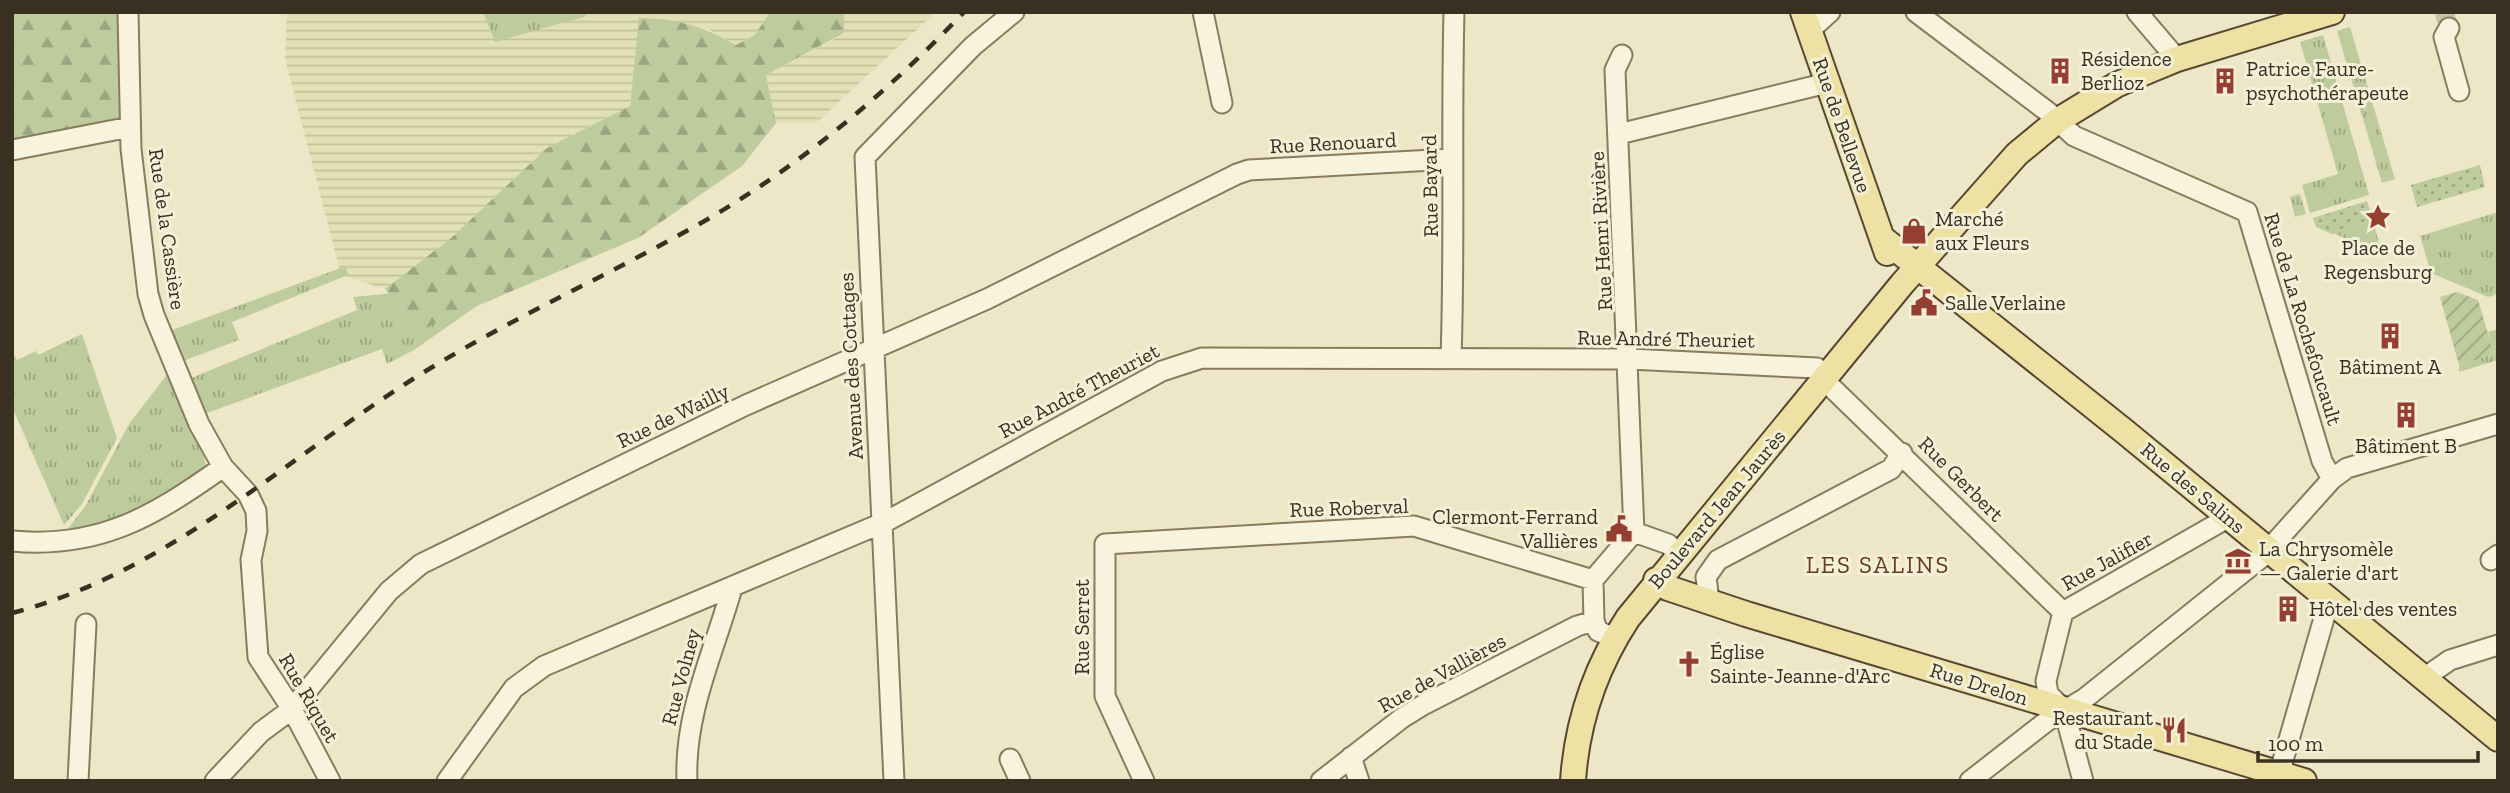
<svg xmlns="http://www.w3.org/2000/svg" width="2510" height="793" font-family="'Zilla Slab',serif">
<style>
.farmland{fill:url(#farmland-rules)}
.grass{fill:url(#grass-tufts)}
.forest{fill:url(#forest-firs)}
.park{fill:url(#park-dots)}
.garden{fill:url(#garden-furrows)}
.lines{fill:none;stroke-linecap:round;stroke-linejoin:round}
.minor-tunnel{stroke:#c9c2a7;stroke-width:19;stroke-dasharray:19 10;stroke-linecap:butt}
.minor-casing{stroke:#887b5e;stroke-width:23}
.major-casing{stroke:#564832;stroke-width:28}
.minor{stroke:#f8f3dc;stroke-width:19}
.major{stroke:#ede1a3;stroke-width:24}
.rail{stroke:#393021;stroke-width:4.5;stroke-dasharray:12 12;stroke-linecap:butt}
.labels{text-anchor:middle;stroke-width:6;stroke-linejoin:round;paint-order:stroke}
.poi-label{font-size:21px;fill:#393021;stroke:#f4f0d8;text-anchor:start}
.street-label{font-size:21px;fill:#393021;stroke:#f4f0d8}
.quarter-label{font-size:24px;letter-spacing:2px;fill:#643a22;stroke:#f4f0d8}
</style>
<defs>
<pattern id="farmland-rules" width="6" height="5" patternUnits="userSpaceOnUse" patternTransform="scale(1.75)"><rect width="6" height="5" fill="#e2e1b6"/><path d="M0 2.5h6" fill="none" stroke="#c3c19c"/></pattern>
<pattern id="grass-tufts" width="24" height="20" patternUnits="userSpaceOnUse" patternTransform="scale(1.75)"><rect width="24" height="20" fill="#becb9c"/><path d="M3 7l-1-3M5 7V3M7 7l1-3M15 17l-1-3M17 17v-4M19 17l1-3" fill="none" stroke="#9ba57f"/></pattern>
<pattern id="forest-firs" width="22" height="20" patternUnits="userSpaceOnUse" patternTransform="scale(1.75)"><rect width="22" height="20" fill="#becb9c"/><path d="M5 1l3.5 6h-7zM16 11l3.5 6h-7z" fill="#9ba57f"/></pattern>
<pattern id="park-dots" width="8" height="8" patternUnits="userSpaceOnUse" patternTransform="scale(1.75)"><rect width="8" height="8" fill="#becb9c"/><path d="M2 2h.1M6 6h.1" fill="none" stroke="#9ba57f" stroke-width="1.8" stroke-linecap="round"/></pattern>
<pattern id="garden-furrows" width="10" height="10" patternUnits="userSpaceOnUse" patternTransform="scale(1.75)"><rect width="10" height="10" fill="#becb9c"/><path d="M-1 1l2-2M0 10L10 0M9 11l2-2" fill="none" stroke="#9ba57f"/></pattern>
</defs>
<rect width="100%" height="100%" fill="#ede7c8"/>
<!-- farmland -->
<path class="farmland" d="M287,12h483l-15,23 -19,10 -28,-16 -68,-11 -10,88 -83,42 -96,90 -66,51 -44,-14 -56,-216z
M844,12h92l-120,111h-40l-10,-48 78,-41z"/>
<!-- grass -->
<path class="grass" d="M483,12h102l2,4 -92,26z
M2350,27l45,152 -13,4 -45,-152z
M2323,35l46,160 -59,18 -8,-28 36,-11 -38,-132z
M2300,194l6,20 -11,3 -5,-20z
M2498,212v82l-10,3 -57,-24 -11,-37z
M2373,221l9,33 -49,-21z
M346,266l2,9 -116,47 7,18 -61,23 -11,-31z
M511,282l-97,68 -27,14 -5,-15 -183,67 -15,-35 173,-71 -4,-13z
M2498,329v31l-39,12v-7l35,-11 -6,-22z
M82,334l35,104 -35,66 -18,21 -52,-118v-55l5,8 19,-9 2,4z
M169,372l35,84 2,10 -4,7 -55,37 -86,28 25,-33 43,-81z"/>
<!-- forest -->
<path class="forest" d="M12,12h118v115l-118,23z
M770,12h74v21l-78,42 10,48 -34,43 -104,72 -218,92 -35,-41 66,-51 96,-90 83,-42 9,-88c37,0 66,9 97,27l19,-10z"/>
<!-- park -->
<path class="park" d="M2480,165l5,22 -68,20 -6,-22z
M2367,201l6,20 -41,13 -16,-7 -3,-9z"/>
<!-- garden -->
<path class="garden" d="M2457,292l21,8 16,54 -35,11 -19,-68z"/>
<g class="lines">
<!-- minor-tunnel -->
<path class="minor-tunnel" d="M2444,12l5,16"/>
<!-- minor casing -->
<g class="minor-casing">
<path id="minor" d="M128,12l3,137 17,145 6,21 45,109 24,43 25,27 8,17 1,20 -6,29 7,97 34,52 38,72
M1203,12l19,91
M1916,12l132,100 26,24 173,76 75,249 10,18
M2137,12l40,47
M2449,28l-5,9 15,54
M1809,31l21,-19
M1622,55l-7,15 19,462
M1619,134l208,-51
M12,150l118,-23
M1451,358c4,-116 0,-230 3,-346
M1634,532l34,12 10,9
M12,541c88,8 142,-25 211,-74
M2491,560l7,-5
M1709,601l-3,-24 12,-17 173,-91 11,-16
M1614,638l-16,-7 -4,-10 -1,-41 41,-48
M2424,678l26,-18 48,-15
M1351,757l8,24
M1010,759l10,22
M78,781l8,-157
M215,781l46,-49 31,-23 97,-118 32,-27 325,-159 241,-106 250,-125 12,-4 203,-11
M447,781l67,-93 30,-22 343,-145 275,-150 40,-13 427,1 188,9 8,13 238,231
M687,781c-3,-68 27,-129 45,-193
M894,781l-29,-624 108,-111 41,-34
M1144,781l-39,-85v-152l309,-18 179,54
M1321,781l81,-63 21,-13 154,-79 17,-5
M1970,781l77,-60 37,-22 178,-142 70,-78 15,-11 151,-44
M2083,781l-19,-71 -16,-16 -2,-13 17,-69 166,-95
M2277,781l52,-180"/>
</g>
<!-- major casing -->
<g class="major-casing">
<path id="major" d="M1803,12l84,241
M1882,238l242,193 374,308
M1656,580l12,8 78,26 558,167
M1573,781c4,-60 22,-113 55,-163l274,-334 115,-130 40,-33 59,-36 32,-14 29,-12 155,-47"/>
</g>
<!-- minor -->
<use href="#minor" class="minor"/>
<!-- major -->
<use href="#major" class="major"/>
<!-- rail -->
<path class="rail" d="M12,613c154,-40 270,-151 401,-234 95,-60 197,-104 295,-160 94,-55 181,-128 256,-207"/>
</g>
<!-- icons -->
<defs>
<g id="building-bare" transform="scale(2.1)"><path d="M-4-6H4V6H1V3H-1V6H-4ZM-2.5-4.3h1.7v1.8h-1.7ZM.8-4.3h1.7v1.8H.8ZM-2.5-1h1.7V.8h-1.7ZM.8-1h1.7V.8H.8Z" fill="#943f31" stroke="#f4f0d8" stroke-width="2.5" paint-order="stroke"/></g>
<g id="sight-bare" transform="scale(2.1)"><path d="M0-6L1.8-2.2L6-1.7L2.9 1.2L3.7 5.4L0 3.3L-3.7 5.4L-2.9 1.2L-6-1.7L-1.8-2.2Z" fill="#943f31" stroke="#f4f0d8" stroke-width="2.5" paint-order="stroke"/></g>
<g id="shop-bare" transform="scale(2.1)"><path d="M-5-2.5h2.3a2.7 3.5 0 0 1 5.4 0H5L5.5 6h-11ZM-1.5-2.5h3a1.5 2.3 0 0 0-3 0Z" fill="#943f31" stroke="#f4f0d8" stroke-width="2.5" paint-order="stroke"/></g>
<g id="civic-bare" transform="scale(2.1)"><path d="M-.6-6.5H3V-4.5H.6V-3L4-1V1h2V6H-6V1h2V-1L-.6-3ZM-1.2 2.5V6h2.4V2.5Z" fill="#943f31" stroke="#f4f0d8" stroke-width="2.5" paint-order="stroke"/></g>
<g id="museum-bare" transform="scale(2.1)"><path d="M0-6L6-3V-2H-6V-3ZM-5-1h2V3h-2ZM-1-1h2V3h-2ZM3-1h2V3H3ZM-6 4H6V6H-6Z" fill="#943f31" stroke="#f4f0d8" stroke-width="2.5" paint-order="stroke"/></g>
<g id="church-bare" transform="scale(2.1)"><path d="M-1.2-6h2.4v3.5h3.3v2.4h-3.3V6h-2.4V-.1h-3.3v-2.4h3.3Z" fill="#943f31" stroke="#f4f0d8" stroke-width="2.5" paint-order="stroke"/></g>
<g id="restaurant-bare" transform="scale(2.1)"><path d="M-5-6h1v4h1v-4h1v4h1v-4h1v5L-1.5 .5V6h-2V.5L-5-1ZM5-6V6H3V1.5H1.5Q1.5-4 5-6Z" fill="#943f31" stroke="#f4f0d8" stroke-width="2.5" paint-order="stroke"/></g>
</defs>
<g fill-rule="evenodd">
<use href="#building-bare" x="2060" y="71"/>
<use href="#building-bare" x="2225" y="81"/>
<use href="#sight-bare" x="2378" y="217"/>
<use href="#shop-bare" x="1914" y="231"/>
<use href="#civic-bare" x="1924" y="303"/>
<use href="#building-bare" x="2390" y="336"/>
<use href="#building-bare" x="2406" y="415"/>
<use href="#civic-bare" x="1619" y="529"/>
<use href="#museum-bare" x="2238" y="561"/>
<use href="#building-bare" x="2288" y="609"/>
<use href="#church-bare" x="1689" y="664"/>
<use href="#restaurant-bare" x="2174" y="730"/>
</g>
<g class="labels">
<!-- poi labels -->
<g class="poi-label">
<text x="2081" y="66">Résidence<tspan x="2081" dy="24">Berlioz</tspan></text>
<text x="2246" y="76">Patrice Faure-<tspan x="2246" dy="24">psychothérapeute</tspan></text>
<text x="1935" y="226">Marché<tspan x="1935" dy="24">aux Fleurs</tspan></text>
<text x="2378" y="255" text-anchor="middle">Place de<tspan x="2378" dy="24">Regensburg</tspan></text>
<text x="1945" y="310">Salle Verlaine</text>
<text x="2390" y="374" text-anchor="middle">Bâtiment A</text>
<text x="2406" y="453" text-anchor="middle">Bâtiment B</text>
<text x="1598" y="524" text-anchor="end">Clermont-Ferrand<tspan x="1598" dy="24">Vallières</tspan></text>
<text x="2259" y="556">La Chrysomèle<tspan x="2259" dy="24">— Galerie d'art</tspan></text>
<text x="2309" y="616">Hôtel des ventes</text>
<text x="1710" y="659">Église<tspan x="1710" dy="24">Sainte-Jeanne-d'Arc</tspan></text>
<text x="2153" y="725" text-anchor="end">Restaurant<tspan x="2153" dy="24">du Stade</tspan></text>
</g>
<!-- street labels -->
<g class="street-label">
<text transform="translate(1842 125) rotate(71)" y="7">Rue de Bellevue</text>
<text transform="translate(1333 143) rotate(-3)" y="7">Rue Renouard</text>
<text transform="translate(1430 186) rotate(-91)" y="7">Rue Bayard</text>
<text transform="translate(167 229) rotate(82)" y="7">Rue de la Cassière</text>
<text transform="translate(1601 231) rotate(-93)" y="7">Rue Henri Rivière</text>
<text transform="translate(2303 319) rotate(73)" y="7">Rue de La Rochefoucault</text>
<text transform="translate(1666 339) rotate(1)" y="7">Rue André Theuriet</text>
<text transform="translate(851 366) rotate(-93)" y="7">Avenue des Cottages</text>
<text transform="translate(1079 391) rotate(-28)" y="7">Rue André Theuriet</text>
<text transform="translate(673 416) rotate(-26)" y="7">Rue de Wailly</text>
<text transform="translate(1961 479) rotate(45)" y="7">Rue Gerbert</text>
<text transform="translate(2193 488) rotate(40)" y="7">Rue des Salins</text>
<text transform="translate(1349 508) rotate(-2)" y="7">Rue Roberval</text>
<text transform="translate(1717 509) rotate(-50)" y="7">Boulevard Jean Jaurès</text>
<text transform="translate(2107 561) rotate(-29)" y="7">Rue Jalifier</text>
<text transform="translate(1082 627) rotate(-90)" y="7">Rue Serret</text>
<text transform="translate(1442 673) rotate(-29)" y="7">Rue de Vallières</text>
<text transform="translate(681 677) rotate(-75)" y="7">Rue Volney</text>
<text transform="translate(1979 684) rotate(17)" y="7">Rue Drelon</text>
<text transform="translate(309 698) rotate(60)" y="7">Rue Riquet</text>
</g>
<!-- quarter labels -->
<g class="quarter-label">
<text x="1878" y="573">LES SALINS</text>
</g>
</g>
<!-- border -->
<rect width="2510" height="793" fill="none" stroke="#393021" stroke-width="28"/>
<!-- scale -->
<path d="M2258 751v10h220v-10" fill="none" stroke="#393021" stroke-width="3.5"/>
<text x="2268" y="751" font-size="21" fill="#393021" stroke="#f4f0d8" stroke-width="5" paint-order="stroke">100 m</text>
</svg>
